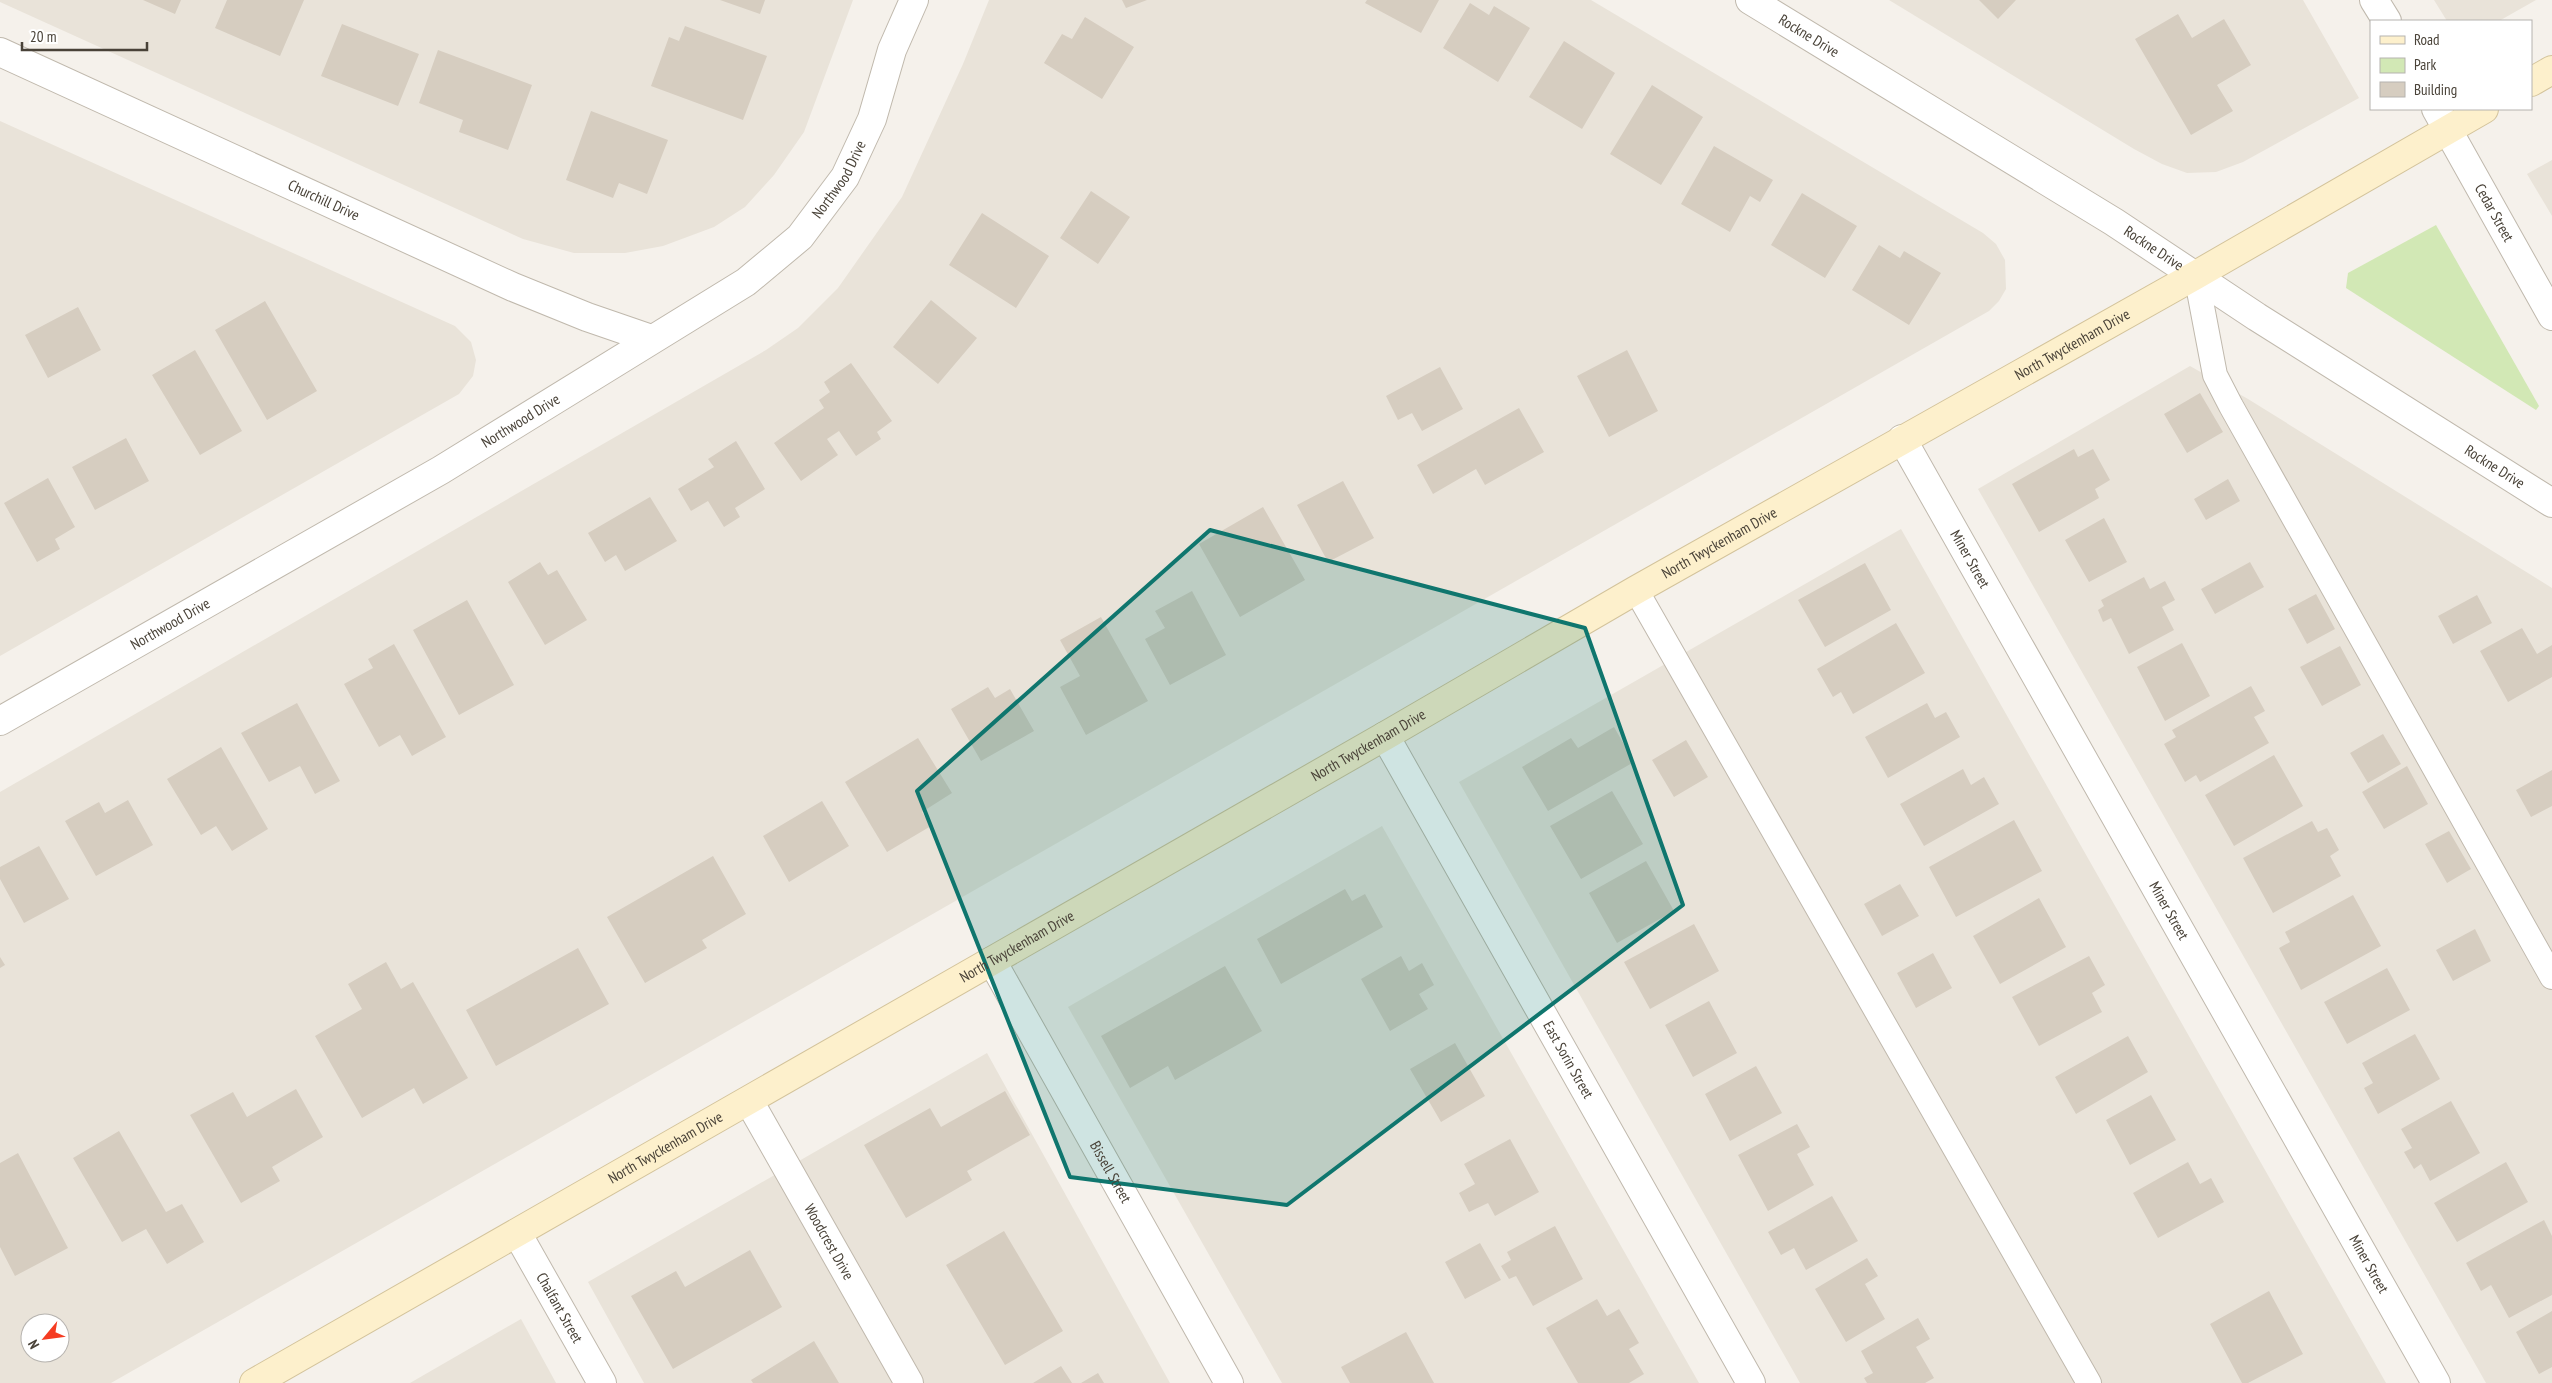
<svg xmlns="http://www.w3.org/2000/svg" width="2552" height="1383" font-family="'PT Sans Narrow',sans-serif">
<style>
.residential{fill:#e9e3d9;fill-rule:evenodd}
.green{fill:#d2e8b5}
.building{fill:#d6cdc0}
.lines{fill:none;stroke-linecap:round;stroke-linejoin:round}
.lane-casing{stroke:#c0b9ad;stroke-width:26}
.street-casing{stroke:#c0b9ad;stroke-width:30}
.secondary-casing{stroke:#d3c39b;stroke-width:30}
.lane{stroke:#fff;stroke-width:24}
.street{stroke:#fff;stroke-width:28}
.secondary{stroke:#fdf0cc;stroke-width:28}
.marked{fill:#0f766e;fill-opacity:0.2;stroke:#0f766e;stroke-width:4;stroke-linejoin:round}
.labels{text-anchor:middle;stroke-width:4;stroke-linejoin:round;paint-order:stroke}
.street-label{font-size:15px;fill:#494238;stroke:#fff}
</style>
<rect width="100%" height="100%" fill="#f5f1eb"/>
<!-- residential -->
<path class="residential" d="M0,0h853l-49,132 -30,43 -29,32 -31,20 -51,19 -38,7h-51l-51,-14 -523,-237z
M989,0h602l392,233 13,11 9,16 1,29 -7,12 -10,10 -1878,1072h-111v-591l766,-442 32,-22 40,-40 64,-91 61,-133zM30,1323h30v30h-30z
M1889,0h414l56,98 -116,64 -27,10 -29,1 -25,-9 -28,-15z
M2434,0h102l-37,21h-52z
M0,121l455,205 16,16 5,18 -3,16 -14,18 -459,262z
M2552,160v56l-25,-42z
M2190,366l58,33 304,189v795h-66l-508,-894z
M1901,529l485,854h-586l-341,-601z
M1382,826l317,557h-417l-214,-376z
M987,1053l183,330h-526l-56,-101z
M521,1319l35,64h-146z"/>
<!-- green -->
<path class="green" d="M2436,225l103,181 -3,4 -190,-122 2,-15z"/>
<!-- building -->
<path class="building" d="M143,0h38l-6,14z
M227,0h77l-24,56 -65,-28z
M720,0h45l-5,14z
M1122,0h25l-21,8z
M1367,0h72l-18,33 -56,-30z
M1979,0h37l-18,19z
M1470,3l19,12 5,-9 36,22 -32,54 -55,-34z
M2178,14l14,24 32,-19 27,46 -34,20 16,26 -42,24 -56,-96z
M1085,17l49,30 -32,52 -58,-36 18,-29 10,5z
M342,24l77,30 -21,52 -77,-30z
M685,26l82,30 -24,64 -92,-34 18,-49 10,4z
M1564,41l51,32 -33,56 -53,-32z
M438,50l94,35 -24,65 -49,-18 4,-12 -44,-17z
M1652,85l51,32 -42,68 -51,-31z
M591,111l77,29 -21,54 -28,-11 -6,15 -47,-18z
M1714,146l59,34 -13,22 -10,-6 -20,36 -49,-28z
M1091,191l39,26 -32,47 -38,-26z
M1802,193l55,33 -32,52 -54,-33z
M982,213l67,43 -33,52 -67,-43z
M1879,245l21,13 4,-7 37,22 -32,52 -57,-35z
M931,300l46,38 -39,46 -45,-37z
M265,301l52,90 -50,29 -52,-90z
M78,307l23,43 -53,28 -23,-43z
M195,350l47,81 -42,24 -48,-80z
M1627,350l31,61 -49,26 -32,-61z
M851,363l41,58 -15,11 4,7 -25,17 -17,-25 -12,8 11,16 -37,26 -27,-38 50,-35 -5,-8 11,-8 -6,-10z
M1440,367l23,42 -41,22 -10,-18 -14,7 -12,-24z
M2200,393l23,39 -36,21 -23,-39z
M1519,408l25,44 -59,33 -9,-16 -43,25 -16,-29z
M126,438l23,43 -54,29 -23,-43z
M736,441l29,48 -30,19 5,9 -16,10 -16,-26 -17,10 -13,-22 36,-22 -6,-8z
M2074,449l4,8 15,-8 17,31 -15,9 4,9 -60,34 -27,-48z
M48,478l27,49 -20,12 5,10 -23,13 -33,-59z
M2228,479l12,22 -34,19 -12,-21z
M1343,481l31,57 -46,24 -31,-57z
M650,497l27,44 -52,30 -9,-16 -11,7 -17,-29z
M1263,507l42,73 -65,37 -41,-73z
M2104,518l23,44 -38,20 -24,-42z
M540,562l8,13 9,-5 30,50 -42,25 -37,-63z
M2250,562l14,25 -49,27 -14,-25z
M1865,563l26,47 -66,37 -27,-47z
M2144,577l6,12 15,-8 10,19 -13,7 12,23 -45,24 -18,-36 -8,4 -5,-12 6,-4 -3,-6z
M1192,591l34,64 -56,30 -25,-46 20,-11 -10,-17z
M2316,594l19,35 -28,15 -19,-35z
M2477,595l15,28 -39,21 -15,-28z
M467,600l47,85 -55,30 -46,-85z
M1101,617l47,84 -62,34 -26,-48 20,-11 -20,-36z
M1896,623l29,50 -72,41 -12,-22 -8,5 -16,-28z
M2522,628l15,26 15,-9v32l-44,25 -28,-51z
M2182,643l28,53 -45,25 -28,-54z
M394,644l52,93 -34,19 -12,-21 -21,12 -35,-63 29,-16 -5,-9z
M2340,646l21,39 -39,21 -22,-39z
M2251,686l14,25 -11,6 15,26 -69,39 -4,-7 -11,7 -21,-38 12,-7 -4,-7z
M988,687l7,11 15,-9 24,42 -53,30 -30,-52z
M297,703l43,78 -25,13 -15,-28 -31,16 -28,-49z
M1927,703l8,15 11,-6 14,25 -72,41 -23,-41z
M1614,727l20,35 -86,49 -26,-44 49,-29 7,10z
M2383,734l18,30 -33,19 -18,-30z
M918,738l34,55 -30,19 9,14 -44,26 -42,-70z
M1686,740l22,37 -34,20 -22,-37z
M221,747l47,82 -36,22 -16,-25 -15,9 -34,-56z
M2274,755l29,51 -69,40 -29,-51z
M2407,766l21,38 -44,25 -22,-37z
M1963,769l8,16 13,-8 15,27 -75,42 -24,-42z
M2552,770v36l-21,11 -15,-27z
M1612,791l31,53 -62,35 -31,-53z
M128,800l25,45 -57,31 -31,-55 34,-19 6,11z
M822,801l27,45 -60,36 -26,-46z
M2014,820l28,51 -86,46 -27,-50z
M2312,821l6,11 9,-4 12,22 -9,6 11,20 -68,37 -30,-55z
M2449,831l22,38 -24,14 -22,-39z
M39,846l30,53 -45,24 -24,-44v-12z
M713,856l33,58 -44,26 5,8 -62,35 -38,-66z
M1646,861l28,50 -57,32 -28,-50z
M1900,884l19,32 -37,20 -18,-32z
M1345,889l7,12 13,-7 18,33 -102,57 -24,-45z
M2353,895l28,51 -80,44 -22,-42 11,-6 -5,-10z
M2039,898l27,49 -66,37 -27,-48z
M1694,924l25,47 -69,38 -26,-47z
M2475,929l16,32 -38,20 -17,-31z
M578,948l31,56 -113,62 -30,-56z
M1933,953l19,35 -36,20 -19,-35z
M1401,956l8,15 13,-8 12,22 -15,9 9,15 -38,22 -29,-52z
M2089,956l16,29 -13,8 10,19 -63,34 -27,-49z
M0,957l5,8 -5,3z
M386,962l15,27 12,-7 55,96 -45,26 -9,-16 -52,30 -47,-82 47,-27 -14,-25z
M1225,966l37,65 -87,49 -7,-14 -38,22 -29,-52z
M2387,968l23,42 -63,34 -23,-42z
M1709,1001l28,52 -44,24 -28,-52z
M2415,1034l25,45 -62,35 -14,-26 9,-5 -11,-20z
M2128,1036l20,36 -72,42 -21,-37z
M1455,1043l30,53 -44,26 -31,-53z
M1756,1066l26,47 -52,28 -25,-47z
M296,1089l27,48 -51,30 8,14 -39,22 -51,-88 43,-23 14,25z
M1005,1091l25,44 -63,36 5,9 -66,38 -42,-73 66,-37 11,19z
M2151,1095l25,45 -46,25 -24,-45z
M2451,1101l29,52 -50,28 -9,-17 -7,5 -10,-17 8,-4 -11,-19z
M1797,1124l13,23 -13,7 17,31 -46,26 -30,-56z
M119,1131l47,81 16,-8 22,38 -37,22 -21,-35 -24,13 -49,-84z
M1510,1139l29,53 -44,24 -7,-13 -19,9 -10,-19 16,-9 -11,-20z
M18,1153l50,95 -53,28 -15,-29v-84z
M2188,1162l12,22 11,-6 13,24 -66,36 -25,-45z
M2506,1162l22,40 -71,40 -23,-39z
M1832,1196l26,45 -52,29 -12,-22 -13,7 -13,-23z
M2544,1220l8,16v59l-43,23 -18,-33 -10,6 -15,-28z
M1555,1226l28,53 -50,27 -17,-30 -7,3 -8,-13 10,-6 -4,-8z
M1004,1231l59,100 -58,34 -59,-100z
M1480,1243l21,37 -36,19 -20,-37z
M750,1250l32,57 -109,62 -42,-73 45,-25 9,16z
M1867,1258l11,18 -13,8 20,35 -39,23 -31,-53z
M2269,1291l34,63 -55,29h-6l-32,-59z
M1597,1299l10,17 12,-7 20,34 -10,6 15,25 -15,9h-51l-32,-55z
M2552,1311v56l-13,7 -23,-42z
M1918,1318l12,21 -14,8 18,31 -9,5h-58l-3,-5 9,-5 -12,-22z
M1406,1332l28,51h-84l-9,-16z
M814,1341l25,42h-86l-2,-3z
M1061,1366l11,17h-39z
M1098,1373l6,10h-23z"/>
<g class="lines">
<!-- lane casing -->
<g class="lane-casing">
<path id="lane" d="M2196,275l19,100 16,31 321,571
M1636,590l453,793"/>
</g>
<!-- street casing -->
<g class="street-casing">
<g id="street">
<path id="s1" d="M1750,0l364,222 143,95 295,186"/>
<path d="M2374,0l13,21"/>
<path id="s2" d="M0,52l513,235 74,30 64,22"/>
<path id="s3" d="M2436,109l116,207"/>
<path id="s4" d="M1902,439l534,944"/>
<path id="s5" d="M0,721l441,-251 305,-188 54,-45 45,-60 27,-58 20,-69 22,-50"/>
<path id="s6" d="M1385,736l366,647"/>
<path id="s7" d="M992,961l237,422"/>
<path id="s8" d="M749,1101l160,282"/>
<path id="s9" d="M517,1233l85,150"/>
</g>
</g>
<!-- secondary casing -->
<g class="secondary-casing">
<g id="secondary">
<path d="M2531,82l21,-12"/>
<path id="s10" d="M254,1383l1131,-647 251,-146 560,-315 288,-166"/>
</g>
</g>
<!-- lane -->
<use href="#lane" class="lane"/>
<!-- street -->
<use href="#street" class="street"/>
<!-- secondary -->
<use href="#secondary" class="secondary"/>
</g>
<!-- marked area -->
<path class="marked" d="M1210,530l375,98 98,277 -396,300 -217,-28 -153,-386z"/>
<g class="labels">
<!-- street labels -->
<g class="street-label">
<text dy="5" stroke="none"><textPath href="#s1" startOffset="69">Rockne Drive</textPath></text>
<text dy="5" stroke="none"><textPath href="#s5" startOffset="1006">Northwood Drive</textPath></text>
<text dy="5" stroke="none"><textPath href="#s2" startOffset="356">Churchill Drive</textPath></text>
<text dy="5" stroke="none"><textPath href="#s3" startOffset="119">Cedar Street</textPath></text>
<text dy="5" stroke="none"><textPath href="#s1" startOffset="474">Rockne Drive</textPath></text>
<text dy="5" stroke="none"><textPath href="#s10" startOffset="2094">North Twyckenham Drive</textPath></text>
<text dy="5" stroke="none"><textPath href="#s5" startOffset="601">Northwood Drive</textPath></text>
<text dy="5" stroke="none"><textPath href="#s1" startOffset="879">Rockne Drive</textPath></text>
<text dy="5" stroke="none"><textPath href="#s10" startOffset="1689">North Twyckenham Drive</textPath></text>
<text dy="5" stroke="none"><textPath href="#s4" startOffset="138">Miner Street</textPath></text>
<text dy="5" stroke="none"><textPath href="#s5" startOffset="196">Northwood Drive</textPath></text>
<text dy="5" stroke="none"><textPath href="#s10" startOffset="1284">North Twyckenham Drive</textPath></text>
<text dy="5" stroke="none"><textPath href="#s4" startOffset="542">Miner Street</textPath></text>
<text dy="5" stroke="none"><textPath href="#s10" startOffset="879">North Twyckenham Drive</textPath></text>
<text dy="5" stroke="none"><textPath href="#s6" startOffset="372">East Sorin Street</textPath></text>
<text dy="5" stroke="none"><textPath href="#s10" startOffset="474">North Twyckenham Drive</textPath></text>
<text dy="5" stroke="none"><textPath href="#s7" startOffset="242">Bissell Street</textPath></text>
<text dy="5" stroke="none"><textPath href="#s8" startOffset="162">Woodcrest Drive</textPath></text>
<text dy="5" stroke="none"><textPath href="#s4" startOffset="948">Miner Street</textPath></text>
<text dy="5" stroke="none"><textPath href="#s9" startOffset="86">Chalfant Street</textPath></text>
</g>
</g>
<!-- legend -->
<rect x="2370" y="20" width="162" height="90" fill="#ffffff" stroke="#b6b3af"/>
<rect x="2380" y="36" width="25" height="8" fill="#fdf0cc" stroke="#b6b3af"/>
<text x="2414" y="45" font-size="15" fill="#494238">Road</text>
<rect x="2380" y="58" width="25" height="15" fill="#d2e8b5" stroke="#b6b3af"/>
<text x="2414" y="70" font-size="15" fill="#494238">Park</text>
<rect x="2380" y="82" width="25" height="15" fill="#d6cdc0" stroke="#b6b3af"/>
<text x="2414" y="95" font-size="15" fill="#494238">Building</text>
<!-- north arrow -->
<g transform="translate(45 1338) rotate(241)"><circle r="24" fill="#ffffff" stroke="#b6b3af"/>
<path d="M0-4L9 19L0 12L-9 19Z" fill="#f53c22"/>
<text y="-8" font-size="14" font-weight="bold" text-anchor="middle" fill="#494238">N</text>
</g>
<!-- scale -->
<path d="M22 42v8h125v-8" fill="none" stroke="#494238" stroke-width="2.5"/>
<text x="30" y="42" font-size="15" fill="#494238" stroke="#ffffff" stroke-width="4" paint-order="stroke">20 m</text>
</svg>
